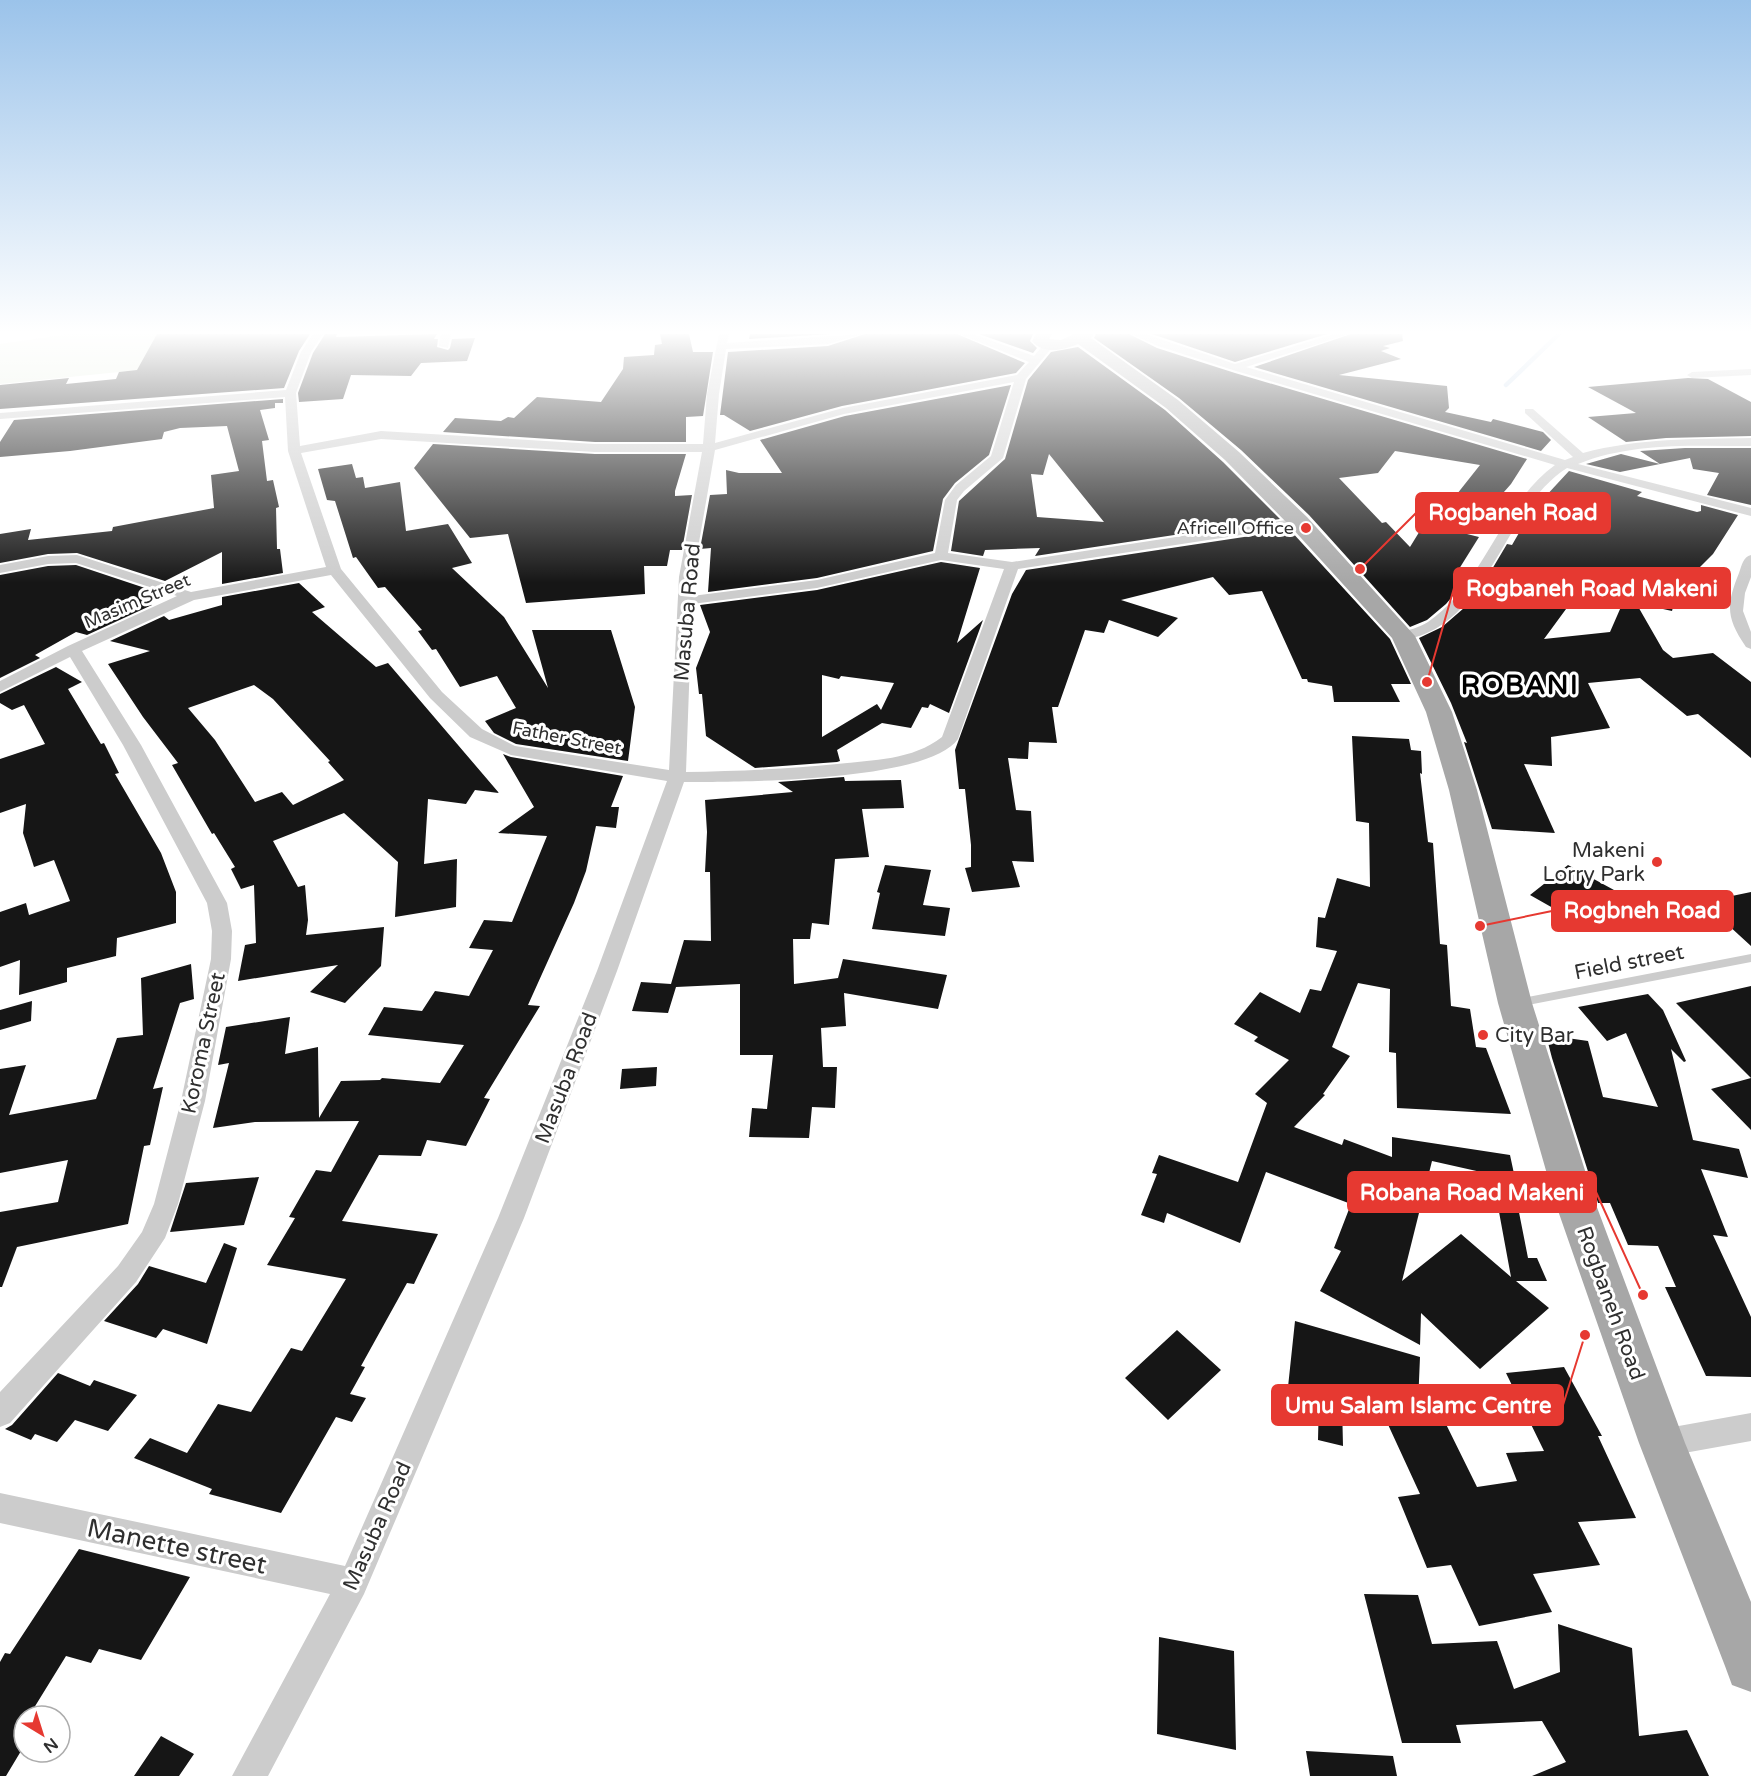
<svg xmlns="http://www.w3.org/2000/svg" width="1751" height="1776" font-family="'Varela Round',sans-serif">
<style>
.green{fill:#e3ecdc}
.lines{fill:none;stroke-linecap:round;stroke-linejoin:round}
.stream{stroke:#c8daec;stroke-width:4.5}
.building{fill:#161616;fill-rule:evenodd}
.service{fill:#ccc;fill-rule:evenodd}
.minor{fill:#ccc;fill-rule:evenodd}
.primary{fill:#a7a7a7;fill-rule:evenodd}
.poi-dot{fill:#e63931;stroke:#fff;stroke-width:2}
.labels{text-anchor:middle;stroke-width:6;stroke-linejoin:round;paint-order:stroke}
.far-poi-label{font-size:18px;fill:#2f2f2f;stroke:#fff;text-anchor:end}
.far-street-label{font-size:18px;fill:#2f2f2f;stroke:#fff}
.street-label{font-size:21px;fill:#2f2f2f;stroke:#fff}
.poi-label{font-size:21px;fill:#2f2f2f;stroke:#fff;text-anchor:end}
.near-street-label{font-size:26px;fill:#2f2f2f;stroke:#fff}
.district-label{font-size:27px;font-weight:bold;letter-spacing:1.5px;fill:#000;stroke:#fff}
.leader{fill:none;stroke:#e63931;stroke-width:2}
.callout-dot{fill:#e63931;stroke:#fff;stroke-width:2}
.callout{fill:#e63931;stroke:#e63931;stroke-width:2}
.callout-label{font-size:22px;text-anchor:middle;font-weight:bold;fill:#fff}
</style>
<rect width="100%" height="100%" fill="#fff"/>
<!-- green -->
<path class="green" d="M69,334h87l1,17 -8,18 -149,15v-40z"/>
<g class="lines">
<!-- stream -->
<path class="stream" d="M1506,385l53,-51"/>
</g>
<!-- building -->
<path class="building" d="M157,334h153l-11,17 -15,37 -284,21v-24l69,-7 -3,6 50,-5 3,-7 18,-2z
M325,334h12l-1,3 101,-3 -3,5h4l-1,8 11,3 2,-2 2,-9 23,-1 -8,23 -46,2 -10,13 -60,-1 -8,24 -44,3 -1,-9 15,-40z
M660,334h29l4,18h20l-10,64 -17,1v25h-91l-152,-10 12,-14 46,3 7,-4 6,1 23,-21 64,5 22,-33 1,-12 30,-2 1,-10 7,-1z
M750,334h81l-82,5z
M865,334h92l68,29 -9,10 -174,33 -92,25 -26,-16h-4l8,-63 100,-6z
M979,334h54l-3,7 7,7 -4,5z
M1096,334h33l28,14 78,25 292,86 -16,25 -44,50 12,3 -25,40 9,7 -17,20 -19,16 -17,7 -101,-112 -68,-65 -62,-52 -85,-60zM1395,451l85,14 -23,29 -20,9 -27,44 -24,-25 -4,1 -43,-45 39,-5z
M1152,334h175l-92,28z
M1351,334h51l1,7 -20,5 7,2 -9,3 20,8 -62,16 108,11 2,22 -4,4 46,10 2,-3 50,13 8,8 -10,11 -287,-84z
M1078,347l87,63 58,52 57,57 -245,37 5,-8 -55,2 -2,6 -32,-5 8,-50 46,-42 23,-79 23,-28zM1049,454l55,68 -67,-5 -6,-43 12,1z
M1688,378l20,1 43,23v34l-85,2 -40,4 -38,-25 48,-4 -48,-26z
M1011,385l-22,70 -34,28 -12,16 -10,52 -116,27 -109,14 3,-44 -11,1 10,-54 17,-1 -1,-24 13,3h43l-22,-33 85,-24z
M283,399v4h-8v5l-15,2 9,30 -7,1 5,40 6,-1 6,27 -3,1 1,41h3l3,24 -61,11v-32l-57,29 -88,-28 -29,1 -48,9v-29l31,-5 -3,11 84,-9 1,-4 101,-19 -3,-33 28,-4 -12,-45 -47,2 -16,4 -2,7 -92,12 -70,6v-15l14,-22z
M433,444l162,10h91l-11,37v5l17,-1 -10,55h-12l-3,16h-23l1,28 -119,9 -18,-69 -38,4 -56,-70z
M1685,448h66v57l-44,-10 12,-22 -26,-4 -3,-11 -30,6 -20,-13z
M1621,454l39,10 -40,8 -34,-8z
M352,464l4,14 7,-1 2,11 35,-6 6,49 42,-7 24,39 -20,5 52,49 44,71 -16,-58h79l24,77 -7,54 -112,-17 -22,-11 -9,-12 31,-13 -19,-32 -37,11 -24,-38 -4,1 -14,-19 4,-1 -37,-43 -7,1 -22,-31 -3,1 -18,-57 -8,-1 -9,-31z
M1569,471l73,21 -5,4 60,16 4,-1v-6l37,10 -25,39 -31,31 -3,-1 -7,27 -36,-8 27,47 10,8 40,-5 38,29v76l-53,-44 -11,2 -47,-38 -52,5 22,45 -59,9 1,29 -28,-2 31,69 -63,-4 -28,-87 3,1 -16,-40 -32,-65 23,-11 22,-19 18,-22 25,-42 5,1 19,-33zM1580,590l44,10 -14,32 -66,7z
M1290,530l100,109 21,45h-20l9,18h-66l-2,-16 -24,-4 -1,-3h-5l-40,-88 -33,4 -16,-18 -92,23 57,18 -20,19 -49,-17 -5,13 -19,-3 -27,77h-6l5,36 -28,-1 -1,17 -20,-1 8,52 15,1 3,51 -22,-1 8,26 -48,5 -7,-24 6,-1v-22l-6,-56h-6l-4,-39 57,-156 14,-24z
M941,562l39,6 -23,75 26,-23 -34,93 -19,-9 -2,4 -6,-1 -11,21 -29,-5 -45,27 3,11 -3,1 -82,6 -49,-32 -4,-42h-3l-3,-26 14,-36 -10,-27 117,-15zM822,675l17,4 2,-3 53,7 -13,27 -4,-6 -55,33z
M76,565l75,25 -11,6 12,9 -65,30 -11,-3 -41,23 5,3 -40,20v-103l48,-9z
M299,583l26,24 -13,5 64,55 12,-4 111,130 -24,-3 -9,14 -38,-5 -4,65 33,-5 -1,48 -61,10 3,-55 -54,-49 -71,28 25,46 7,-2 3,35 -2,15 78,-8 -3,39 -36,37 -35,-11 28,-27 -100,16 7,-36 11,-2 -2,-58 -13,4 -10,-20 4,-2 -21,-34 -2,1 -40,-69 6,-2 -35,-46 -35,-53 42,-13 -40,-10 54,-25 5,4 53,-15v-8zM254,685l19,14 57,62 -2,1 16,18 -51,25 -11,-13 -27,10 -40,-62 -27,-32z
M56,667l26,15 -14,7 33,55 3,-1 15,30 -4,1 46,79 15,39v31l-59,15 -1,18 -49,12v14l-48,13 1,-35 -20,7v-55l26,-9 3,12 41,-14 -16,-41 -20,7 -11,-34 3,-29 -26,9v-54l45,-15 -21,-39 -12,5 -12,-7v-9z
M1352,736l57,3 2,11 10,1 1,23 -2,-1 8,69 5,1 7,101 7,1 4,61 19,3 6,38 10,1 25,66 -114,-6 -1,-55 -7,-1 1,-63 -32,-6 -26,64 18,9 -27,38 2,1 -31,32 48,18 2,-6 48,18v-20l118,18 6,28 -3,-1 15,76h9l10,23h-31l33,27 -69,61 -59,-56 -1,32 -100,-54 21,-40 -7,-3 17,-44 -85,-32 -26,71 -73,-30 -3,10 -23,-8 16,-41 -5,-1 7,-18 79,27 29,-79 -12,-9 34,-34 -35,-19 4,-4 -24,-13 26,-32 40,21 10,-24 11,2 16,-40 -21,-4 2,-30 7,1 12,-40 33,9 -1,-64 -13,-2zM1432,1161l49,11 5,28 11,1 14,76 -50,-43 -59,47z
M503,754l8,3 112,19 -12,31h8l-3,21 -20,-2 -10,45 -12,32 -46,102 12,1 -56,92 6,1 -24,47 -39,-6 -6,16 -42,-1 -37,66 96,13 -24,50 -7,-1 -46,83 4,1 -15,27 16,4 -14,24 -16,-5 -55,96 -72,-19 3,-5 -78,-31 16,-20 37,15 31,-49 33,8 40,-64 11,3 44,-72 -79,-14 28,-47 -6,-1 27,-47 15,2 28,-51 -104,1 -42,6 16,-65 -11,2 8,-38 64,-10 -5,37 33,-7 1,71 22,-37 39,-1 2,-2 58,5 24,-38 -96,-10 16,-28 38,4 13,-20 34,5 24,-46 -24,-2 15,-28 28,2 35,-86 -49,-3 36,-26z
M844,777l1,4 56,-1 3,28 -42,1 7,48 -34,2 -6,66 -17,-2 -2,16h-17l1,45 44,-6 5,-19 104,16 -9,34 -94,-16 2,33 -25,2 2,39h14l-2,41 -23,-1 -3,31 -60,-1 3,-29 15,1 6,-54h-33v-71l-64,3 -8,26 -36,-2 9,-29 30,2 13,-44 27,1 -1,-69h-5l2,-40 -2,-32 88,-8 -15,-10z
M885,865l46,5 -8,35 27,3 -5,28 -73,-7 8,-36 -3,-1z
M1568,865l46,25 -24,20 -17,-9 -13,11 -30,-17z
M1751,892v54l-48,-44z
M191,964l3,35 -14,4 -27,86 10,-2 -13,58 -6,1 -16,78 -111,23 -15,40h-2v-75l58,-10 10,-42 -68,13v-104l26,-4 -17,50 87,-16 21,-61 26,-3 -2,-57z
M1751,986v144l-40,-41 40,-11 -75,-75z
M1648,994l15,16 23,51 -2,1 -13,-13 22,91 46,9 9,29 -47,-9 27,68 -15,-2 38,82v60l-45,-1 -41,-89h11l-18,-41 -30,-1 -18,-42h-12l-46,-145 -6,-23 42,6 15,56 55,10 -32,-74 -19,8 -29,-34z
M32,1001l-1,20 -31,9v-20z
M657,1067l-1,19 -36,3 2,-20z
M259,1177l-15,48 -74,7 16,-49z
M224,1243l13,5 -30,96 -44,-15 -7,9 -52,-17 34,-37 11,-18 57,17z
M1295,1321l125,36 -2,47 21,6 38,77 40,-6 -11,-28 38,-2 -38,-78 58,-6 38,69h-4l38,82 -58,4 22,43 -67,9 19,38 -73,14 -28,-61 -24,3 -29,-71 22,-3 -35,-76 -43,-14 1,42 -25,-6 1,-43 -31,-10z
M1177,1330l44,40 -53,50 -43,-42z
M58,1373l32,13 4,-6 43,15 -29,36 -33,-11 -18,22 -22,-8 -4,6 -26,-11 7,-4z
M79,1549l111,28 -49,83 -42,-11 -8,14 -25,-7 -37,60h-5v30l-18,30h-6v-114l5,-9 5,1z
M1364,1594l54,1 14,49 65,-3 17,48 46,-17 -2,-48 74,24 7,88 48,-6 22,46h-177l34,-14 -24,-41 -86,4 5,18h-59z
M1159,1637l75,14 2,99 -79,-16z
M161,1736l33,18 -15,22h-45z
M1306,1751l87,5 4,20h-87z"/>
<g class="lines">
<!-- service -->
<path class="service" d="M1751,954v8l-233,45 -4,-1 -2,-3 2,-3 4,-1z"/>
<!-- minor -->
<path class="minor" d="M313,334h10l-12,18 -15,41 4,53 81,-15 214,13h108l4,-50 12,-60h10l-2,9 136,-9 -35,10 -102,5 -7,45 -4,49 128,-35 174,-33 12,-13 -70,-28h14l61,22 11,-13 4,-1 5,3 -28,34 -23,79 -39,33 -7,9 -9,53 64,9 287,-44 7,4 -7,4 -281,43 -60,170c-30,43 -221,43 -274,43l-67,189 -93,247 -160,376 -96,182h-36l98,-182 -330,-71v-30l345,73 153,-348 99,-247 70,-190 -156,-26 -41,-18 -40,-39 -99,-123 -137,25 -112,51 59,94 86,158 5,28 -1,28 -26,142 -27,103 -13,34 -29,44 -126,141 -10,4v-35l118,-126 24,-34 12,-28 27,-103 30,-142 1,-28 -5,-28 -84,-158 -53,-88 -70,35v-11l68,-35 109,-50 -101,-33 -28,1 -48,9v-8l48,-9 29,-1 114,37 135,-25 -38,-116 -3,-54 -285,22v-6l286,-23 15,-38zM1014,382l-23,74 -35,29 -11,15 -10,53 -118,27 -125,16 1,-19 22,-127 129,-36zM381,439l214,13h107l-23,125 -10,193 -154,-24 -33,-17 -40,-37 -101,-123 -40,-116zM941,560l63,9 -62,168c-29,23 -69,23 -105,27 -50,5 -100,7 -151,8l6,-168 125,-16z
M441,334h10l-3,14 -9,-2z
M1131,334h14l90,30 99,-30h15l-103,33 319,93 8,-3 -48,-44v-4h8l50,44c56,-15 111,-14 168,-15v8c-58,0 -119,-4 -173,18l173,44v8l-184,-48c-63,40 -76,147 -151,169 -7,2 -12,4 -18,2l-3,-3 3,-3c10,-3 21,-5 30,-11 57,-39 72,-117 127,-157l-319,-94 -78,-25z
M1751,369v6l-59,3 -5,-3 5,-3z
M1751,555v22l-6,16 -2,18 8,21v17l-5,-2c-20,-29 -20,-42 -7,-74 3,-8 4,-16 12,-18z
M1751,1413v28l-89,16 -10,-4 -4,-10 4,-10 10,-4z"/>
<!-- primary -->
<path class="primary" d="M1036,334h16l-3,5 12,1 13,-6h20l-3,4 87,62 61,52 68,65 108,119 37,76 25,78 55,213 63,199 90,241 66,159v90l-19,-7 -7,-19 -86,-223 -84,-241 -57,-199 -49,-213 -23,-78 -34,-74 -101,-111 -66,-67 -59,-52 -88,-64c-14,6 -35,11 -46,-3z"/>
</g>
<!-- sky -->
<linearGradient id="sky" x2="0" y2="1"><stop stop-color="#9bc3ea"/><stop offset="0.57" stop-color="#fff"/><stop offset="1" stop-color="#fff" stop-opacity="0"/></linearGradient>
<rect width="1751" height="583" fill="url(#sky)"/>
<!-- markers -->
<g class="poi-dot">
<circle cx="1306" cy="528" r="6"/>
<circle cx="1657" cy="862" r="6"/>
<circle cx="1483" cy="1035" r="6"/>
</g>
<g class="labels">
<!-- far-poi labels -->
<g class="far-poi-label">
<text x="1294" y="534">Africell Office</text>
</g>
<!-- far-street labels -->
<g class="far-street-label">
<text transform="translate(137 601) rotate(-23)" y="6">Masim Street</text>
<text transform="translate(567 738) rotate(11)" y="6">Father Street</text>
</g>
<!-- street labels -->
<g class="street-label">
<text transform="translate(687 612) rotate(-85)" y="7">Masuba Road</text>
<text transform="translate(1629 962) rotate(-11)" y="7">Field street</text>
<text transform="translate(203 1043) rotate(-78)" y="7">Koroma Street</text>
<text transform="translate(566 1078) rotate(-69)" y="7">Masuba Road</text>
<text transform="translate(1611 1303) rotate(70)" y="7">Rogbaneh Road</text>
<text transform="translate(377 1526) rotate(-66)" y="7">Masuba Road</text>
</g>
<!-- poi labels -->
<g class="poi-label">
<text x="1645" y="857">Makeni<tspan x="1645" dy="24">Lorry Park</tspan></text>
<text x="1495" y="1042" text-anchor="start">City Bar</text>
</g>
<!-- near-street labels -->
<g class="near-street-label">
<text transform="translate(177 1546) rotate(12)" y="9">Manette street</text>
</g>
<!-- district labels -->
<g class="district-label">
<text x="1520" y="694">ROBANI</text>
</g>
</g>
<!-- callouts -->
<path class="leader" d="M1360 569L1416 513M1427 682L1454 588M1480 926L1552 911M1643 1295L1596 1192M1585 1335L1563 1405"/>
<g class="callout-dot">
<circle cx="1360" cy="569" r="6"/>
<circle cx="1427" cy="682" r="6"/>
<circle cx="1480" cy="926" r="6"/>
<circle cx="1643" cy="1295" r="6"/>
<circle cx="1585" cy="1335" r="6"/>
</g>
<g class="callout">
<rect x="1416" y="493" width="194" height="40" rx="6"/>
<rect x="1454" y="568" width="276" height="40" rx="6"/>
<rect x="1552" y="891" width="181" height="40" rx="6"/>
<rect x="1348" y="1172" width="248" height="40" rx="6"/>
<rect x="1272" y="1385" width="291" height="40" rx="6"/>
</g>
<g class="callout-label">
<text x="1513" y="520">Rogbaneh Road</text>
<text x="1592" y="596">Rogbaneh Road Makeni</text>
<text x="1642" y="918">Rogbneh Road</text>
<text x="1472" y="1200">Robana Road Makeni</text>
<text x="1418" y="1413">Umu Salam Islamc Centre</text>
</g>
<!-- north arrow -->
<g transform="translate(42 1734) rotate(142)"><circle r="28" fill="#ffffff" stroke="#acacac" stroke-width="1.5"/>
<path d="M0-4.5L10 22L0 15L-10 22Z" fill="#e63931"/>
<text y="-9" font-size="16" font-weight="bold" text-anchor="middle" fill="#2f2f2f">N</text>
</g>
</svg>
